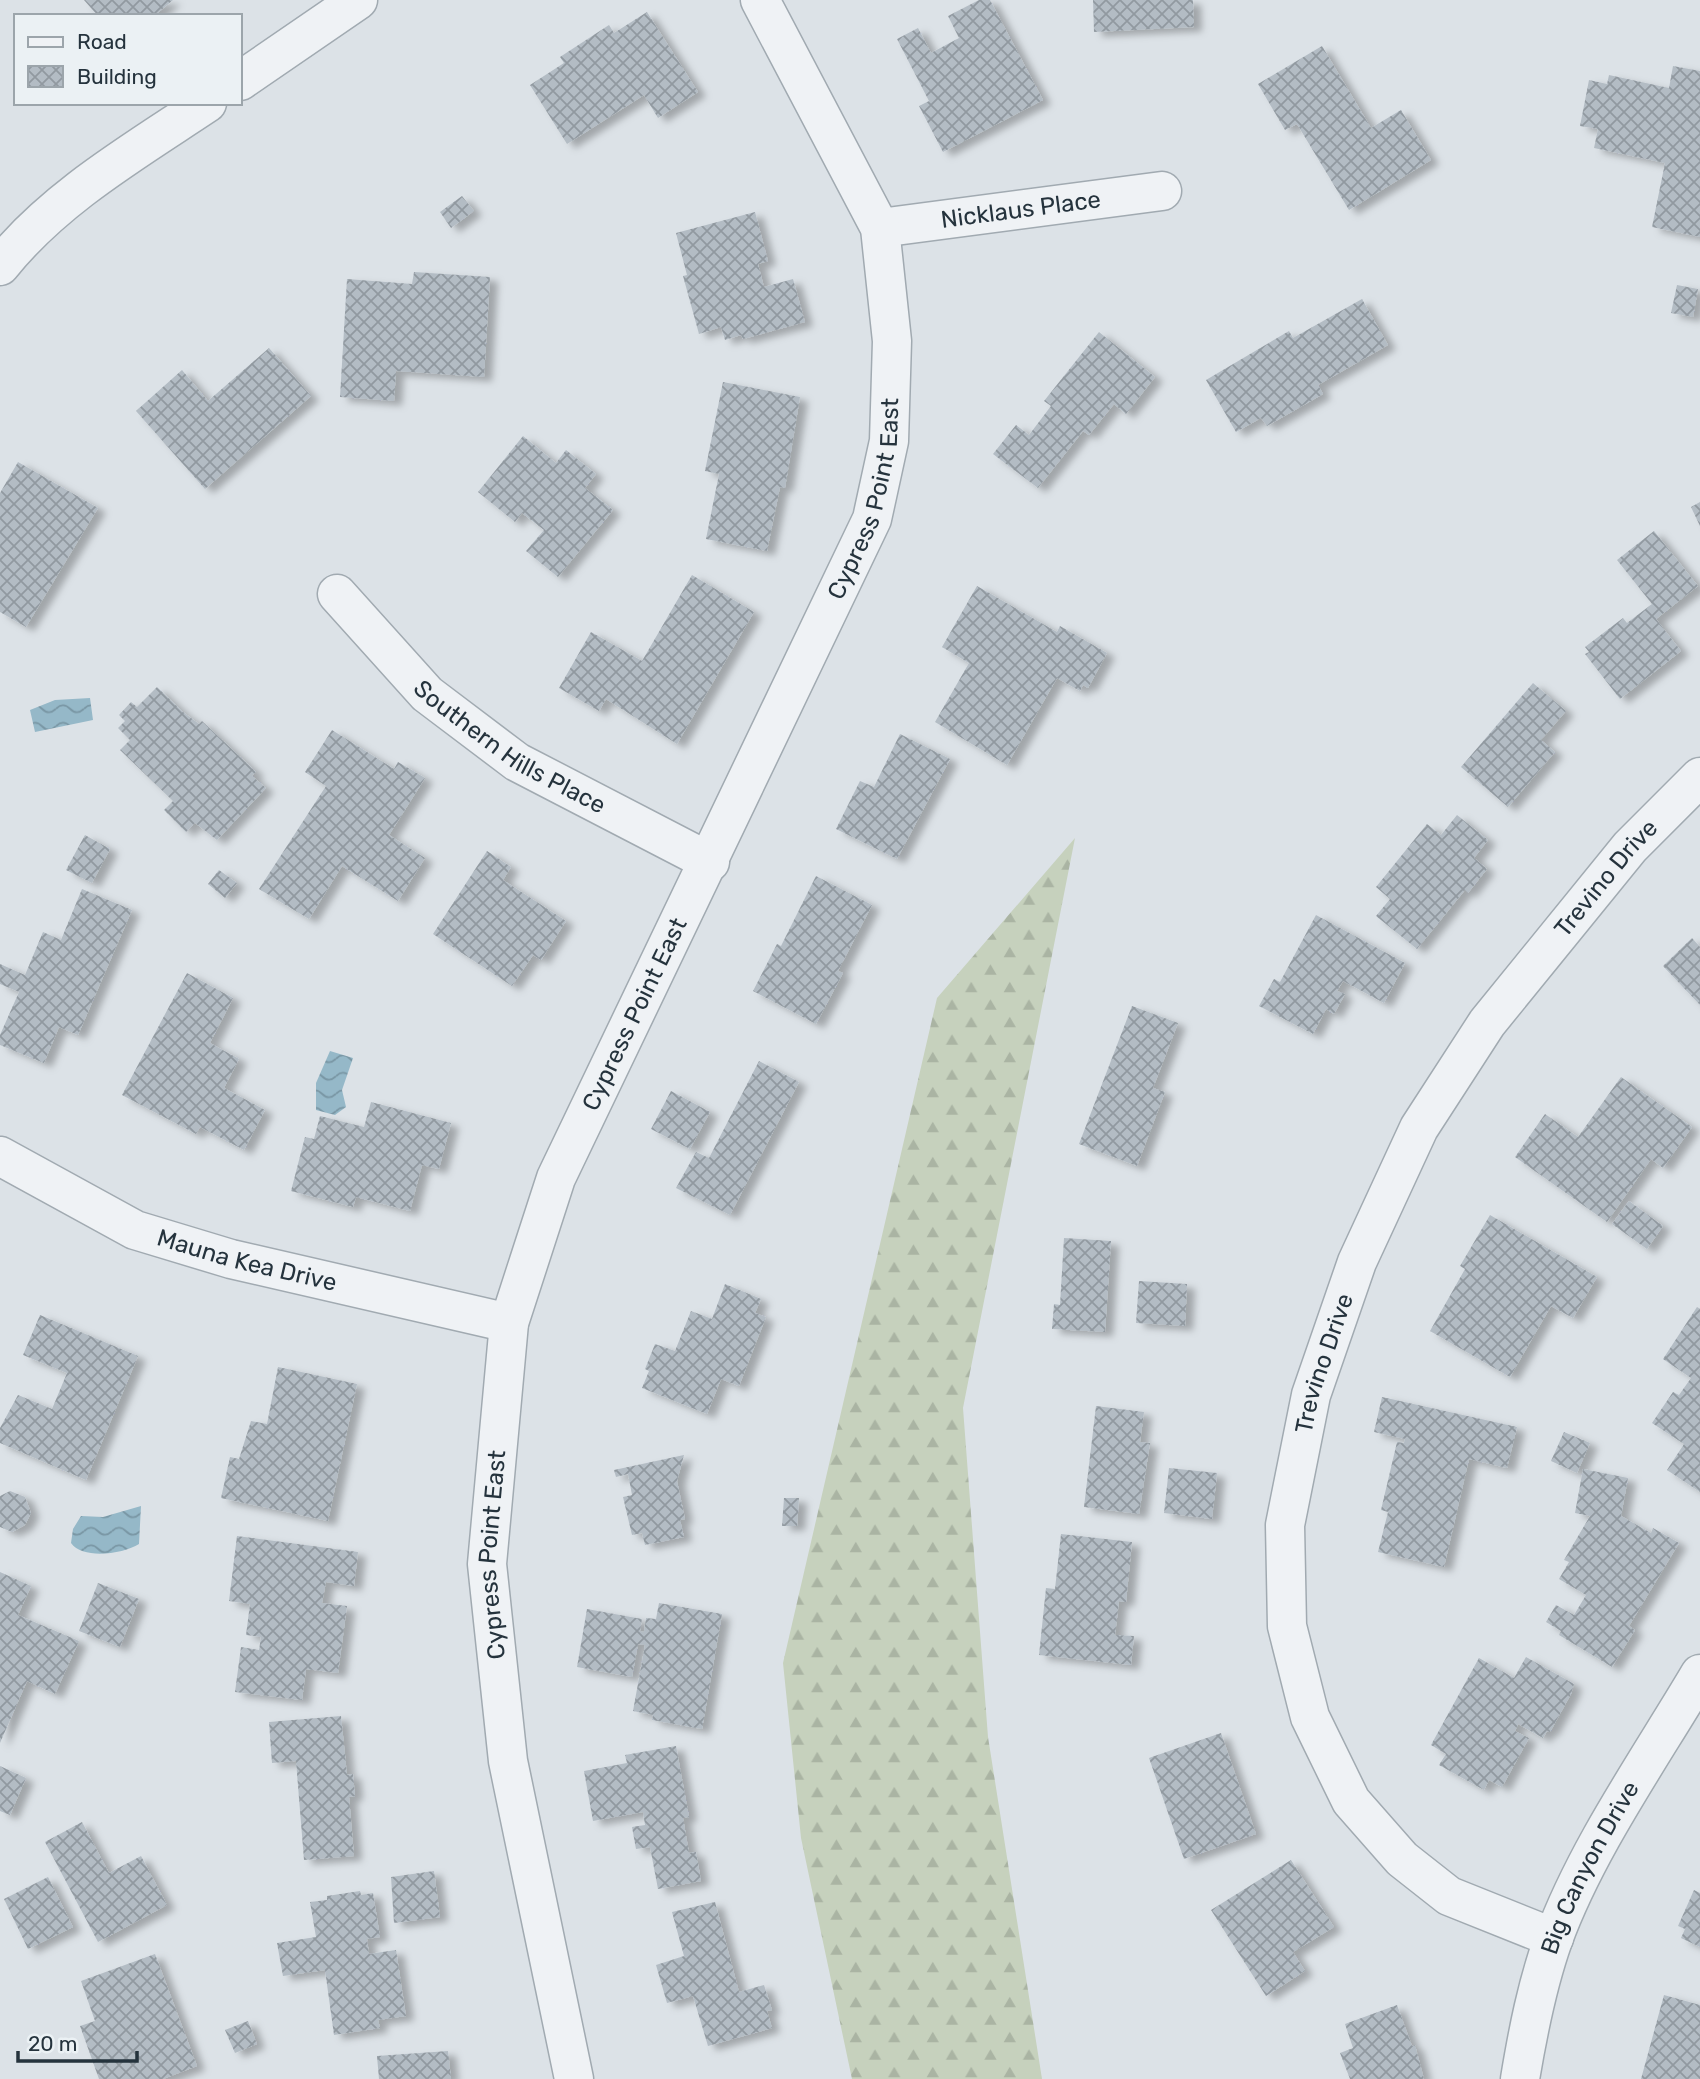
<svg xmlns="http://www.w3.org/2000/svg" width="1700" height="2079" font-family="Rubik,sans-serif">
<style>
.forest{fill:url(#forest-firs)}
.water{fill:url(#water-waves)}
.building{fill:url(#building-cross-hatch);filter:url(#shadow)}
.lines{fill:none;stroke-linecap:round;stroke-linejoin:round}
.minor-casing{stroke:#a1aab1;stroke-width:41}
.minor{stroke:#eff2f5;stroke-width:38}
.labels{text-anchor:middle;stroke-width:5;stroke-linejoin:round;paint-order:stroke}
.street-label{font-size:24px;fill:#25333d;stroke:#ebf1f4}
</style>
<defs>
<pattern id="forest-firs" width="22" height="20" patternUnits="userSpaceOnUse" patternTransform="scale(1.75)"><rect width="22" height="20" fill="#c6d1bd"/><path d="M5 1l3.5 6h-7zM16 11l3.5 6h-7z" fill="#aab4a3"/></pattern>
<pattern id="water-waves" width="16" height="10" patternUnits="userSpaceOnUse" patternTransform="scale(1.75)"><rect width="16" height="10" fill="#95b8c8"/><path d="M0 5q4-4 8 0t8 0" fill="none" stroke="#7996a4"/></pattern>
<pattern id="building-cross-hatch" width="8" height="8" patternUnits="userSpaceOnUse" patternTransform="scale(1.75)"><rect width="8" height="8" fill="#b3bcc4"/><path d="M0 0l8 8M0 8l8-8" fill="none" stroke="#9199a0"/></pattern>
<filter id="shadow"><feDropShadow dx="8" dy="4.5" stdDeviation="3.5" flood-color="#0004"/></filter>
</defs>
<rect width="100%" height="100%" fill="#dce2e7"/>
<!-- forest -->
<path class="forest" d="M1075,838l-112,570 25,329 54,342h-190l-51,-241 -18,-175 154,-665z"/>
<!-- water -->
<path class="water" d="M90,698l3,22 -58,12 -5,-22 25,-10z
M330,1051l23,7 -11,32 4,17 -11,8 -19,-5v-27z
M141,1506l-2,38c-16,10 -56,16 -68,-1l2,-14 8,-13 22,1z"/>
<!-- building -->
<path class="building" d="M84,0h89l-19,16h-56z
M979,0h11l53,100 -100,52 -24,-46 10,-5 -32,-62 21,-11 13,25 28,-15 -11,-22z
M1093,0h100l1,27 -100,5z
M647,12l51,80 -40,26 -14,-23 -77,49 -37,-59 34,-22 -4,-6 49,-32 5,8z
M1322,46l49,82 30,-18 30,50 -82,50 -52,-86 -12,6 -27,-46z
M1673,66l27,5v166l-48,-10 13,-64 -71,-15 4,-19 -18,-3 9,-46 18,4 2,-9 60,13z
M462,196l12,15 -23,17 -11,-16z
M755,212l13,49 -10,3 6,23 29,-8 12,43 -62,17 -2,-4 -16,5 -4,-13 -22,7 -16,-58 4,-1 -11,-42z
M414,272l76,5 -6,100 -88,-6 -2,30 -54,-4 7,-118 65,5z
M1677,285l21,4 -5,28 -22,-4z
M1362,299l26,46 -70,40 5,9 -56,32 -6,-8 -25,14 -30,-52 83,-49 4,7z
M1099,332l56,45 -29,37 -12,-10 -25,31 -6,-4 -45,57 -45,-34 23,-29 13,10 22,-29 -7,-5z
M269,348l42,48 -106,93 -69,-78 46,-41 26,31z
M723,382l77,15 -15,91 -5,-1 -13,64 -61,-12 13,-65 -14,-3z
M523,436l33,27 10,-13 30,24 -11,14 28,22 -55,67 -32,-26 18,-21 -22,-17 -7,9 -37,-30z
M18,462l80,46 -72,119 -26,-15v-119z
M1700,502v24l-9,-19z
M1654,531l44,55 -42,33 25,32 -61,48 -35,-45 4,-2 -4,-5 38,-29 4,5 25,-19 -35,-44z
M692,575l62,37 -77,132 -71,-45 -7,12 -40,-23 32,-56 51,29z
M977,586l80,46 3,-6 47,27 -19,35 -5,-3 -3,6 -23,-13 -50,87 -72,-43 34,-59 -27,-16z
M1533,683l33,28 -25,29 14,12 -47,55 -47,-40z
M157,687l26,25 16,12 3,-3 54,51 -4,4 14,12 -49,52 -22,-17 -9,9 -22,-22 9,-9 -53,-51 10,-10 -12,-12 7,-7 -6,-6 12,-13 6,5z
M332,730l62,39 4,-7 27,16 -36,57 36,23 -27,43 -56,-35 -33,53 -50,-30 67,-103 -21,-14z
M900,734l50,25 -53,100 -61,-30 24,-48 14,6z
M1457,815l31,25 -14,18 13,11 -19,24 -3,-3 -48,59 -41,-33 14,-17 -14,-12 51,-63 14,11z
M85,835l25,14 -18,34 -26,-13z
M487,851l24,16 -8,13 63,41 -25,39 -8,-5 -21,31 -79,-52z
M219,870l18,13 -12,15 -17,-14z
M816,876l56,29 -34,66 5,2 -27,51 -63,-33 24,-47 4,2z
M82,889l50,21 -54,125 -19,-8 -15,36 -44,-18v-10l19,-43 -19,-8v-20l25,11 18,-43 18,8z
M1316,915l89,48 -21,40 -41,-22 -6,10 8,3 -11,20 -8,-5 -13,25 -54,-28 15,-27 6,3z
M1692,938l8,9v58l-37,-39z
M187,973l46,25 -23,45 29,16 -15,29 41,22 -21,40 -44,-23 -4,7 -74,-39z
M1132,1006l46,17 -25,65 12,4 -28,74 -58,-22z
M759,1061l40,21 -69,133 -54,-27 20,-36 13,6z
M1621,1077l71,50 -29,41 -12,-9 -44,63 -92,-65 30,-43 33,23z
M671,1091l39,21 -20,37 -39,-20z
M371,1102l80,21 -12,46 -17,-4 -12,46 -54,-14 -3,10 -62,-16 14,-54 9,2 6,-23 44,11z
M1629,1201l34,25 -16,23 -35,-25z
M1490,1215l107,62 -24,41 -22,-12 -41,71 -80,-46 35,-62 -5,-3z
M1064,1238l47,3 -6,91 -53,-3 2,-25 6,1z
M1139,1281l48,3 -2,42 -49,-3z
M725,1284l36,15 -6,14 11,4 -27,69 -18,-7 -14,35 -65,-26 7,-17 -4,-2 10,-25 20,7 16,-40 21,8z
M1697,1307l3,2v183l-33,-22 17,-26 -32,-21 21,-31 6,3 12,-17 -28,-19z
M40,1315l98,41 -52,124 -86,-37v-15l18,-33 34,14 15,-36 -44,-18z
M278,1367l79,17 -29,137 -107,-23 9,-41 9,2 12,-38 16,3z
M1382,1397l135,30 -10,41 -38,-9 -25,108 -66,-15 10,-40 -7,-2 16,-68 7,1 1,-4 -31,-7z
M1096,1406l48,6 -4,30 10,1 -11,71 -55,-7z
M1564,1432l26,11 -13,30 -26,-12z
M684,1455l-7,26 8,38 -5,1 4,17 -39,8 -3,-12 -10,2 -9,-38 9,-2 -4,-21 -12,3 -2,-7z
M1169,1468l48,5 -5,46 -48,-6z
M1583,1469l45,9 -7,38 30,17 2,-5 26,15 -50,83 6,4 -23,37 -53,-32 2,-4 -15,-9 10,-17 18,10 12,-20 -27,-16 10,-17 -5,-2 26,-44 -15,-3z
M10,1491l15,6 6,16 -6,12 -13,7 -12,-5v-31z
M784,1498h15l-2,28h-15z
M1061,1534l71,8 -6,60 -7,-1 -4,34 19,1 -3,29 -92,-10 7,-67 9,1z
M237,1536l121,16 -4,34 -28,-4 -4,21 25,3 -9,67 -32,-4 -4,31 -67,-8 6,-45 18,3 2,-13 -15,-2 4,-31 -21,-3z
M0,1572l31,14 -13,29 61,26 -24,53 -28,-13 -27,62z
M98,1583l41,16 -19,48 -41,-16z
M659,1603l63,11 -20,115 -50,-9 1,-5 -20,-4 12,-66 -7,-1 -6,33 -55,-10 10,-58 55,10 -2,12 4,1 2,-14 10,1z
M1526,1657l48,27 -3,10 -21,38 -3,-1 -4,7 -25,-14 -3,7 14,7 -27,49 -13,-7 -5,10 -45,-25 7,-11 -15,-9 48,-87 35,20z
M341,1716l6,59 6,-1 2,22 -6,1 5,59 -50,4 -8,-99 -24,2 -3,-41z
M1221,1733l35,101 -72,25 -35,-101z
M676,1746l13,71 -6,1 6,35 7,-1 5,29 -43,8 -8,-42 -14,2 -4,-22 13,-2 -2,-13 -50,9 -9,-50 43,-8 -2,-8z
M0,1766l26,12 -16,37 -10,-4z
M82,1822l27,51 32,-17 26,49 -69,37 -53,-100z
M1291,1860l43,67 -41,25 12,19 -39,25 -55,-86z
M434,1871l6,46 -46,6 -3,-46z
M48,1877l25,50 -45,22 -24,-50z
M1694,1890l6,3v54l-19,-9 4,-9 -7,-3z
M360,1891l1,4 12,-2 7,44 -13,2 2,15 27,-4 10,66 -28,4 2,8 -46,7 -9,-65 -42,6 -6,-33 39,-6 -6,-35 17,-2v-4z
M715,1902l24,90 25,-7 8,25 -5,1 5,17 -64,18 -15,-50 -26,7 -11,-38 28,-9 -12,-44z
M155,1954l42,112 -34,13h-64l-19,-53 15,-5 -14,-40z
M1664,1995l36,10v74h-59z
M1397,2005l15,41 3,-1 9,34h-74l-10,-26 13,-5 -8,-24z
M248,2021l9,23 -22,9 -10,-23z
M448,2051l3,28h-72l-2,-23z"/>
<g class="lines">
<!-- minor casing -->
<g class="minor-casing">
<g id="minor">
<path d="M240,81l118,-81"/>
<path id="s1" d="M880,228l282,-37"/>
<path d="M0,266c54,-68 135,-115 207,-163"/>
<path id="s2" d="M337,594l90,100 90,68 193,100"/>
<path id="s3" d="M0,1156l135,74 96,29 278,64"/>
<path id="s4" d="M1554,1938l-105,-42 -47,-37 -51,-58 -41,-84 -23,-91 -2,-101 26,-130 46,-133 62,-134 68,-105 143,-176 70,-70"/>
<path id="s5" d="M574,2079l-66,-318 -21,-197 22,-241 47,-145 316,-659 17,-78 3,-100 -12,-113 -120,-228"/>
<path id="s6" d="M1520,2079c8,-48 17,-94 33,-139 33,-91 98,-183 147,-266"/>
</g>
</g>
<!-- minor -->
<use href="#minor" class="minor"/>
</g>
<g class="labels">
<!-- street labels -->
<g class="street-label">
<text dy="8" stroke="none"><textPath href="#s1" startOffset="142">Nicklaus Place</textPath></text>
<text dy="8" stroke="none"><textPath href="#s5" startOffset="1666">Cypress Point East</textPath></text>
<text dy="8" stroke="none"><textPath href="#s2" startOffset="233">Southern Hills Place</textPath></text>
<text dy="8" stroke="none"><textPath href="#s4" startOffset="1272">Trevino Drive</textPath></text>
<text dy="8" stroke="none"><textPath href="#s5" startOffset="1099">Cypress Point East</textPath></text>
<text dy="8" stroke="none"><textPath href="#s3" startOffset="270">Mauna Kea Drive</textPath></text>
<text dy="8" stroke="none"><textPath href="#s4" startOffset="705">Trevino Drive</textPath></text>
<text dy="8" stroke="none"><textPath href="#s5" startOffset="532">Cypress Point East</textPath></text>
<text dy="8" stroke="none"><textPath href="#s6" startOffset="224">Big Canyon Drive</textPath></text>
</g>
</g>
<!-- legend -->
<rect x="14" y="14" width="228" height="91" fill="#ebf1f4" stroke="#9ca5ab" stroke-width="2"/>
<rect x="28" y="37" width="35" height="10" fill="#eff2f5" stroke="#9ca5ab" stroke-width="2"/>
<text x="77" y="49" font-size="21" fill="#25333d">Road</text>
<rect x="28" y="66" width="35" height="21" fill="url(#building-cross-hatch)" stroke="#9ca5ab" stroke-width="2"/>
<text x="77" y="84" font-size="21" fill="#25333d">Building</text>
<!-- scale -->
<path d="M18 2051v10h119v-10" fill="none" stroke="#25333d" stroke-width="3.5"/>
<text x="28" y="2051" font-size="21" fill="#25333d" stroke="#ebf1f4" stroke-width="5" paint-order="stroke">20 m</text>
</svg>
